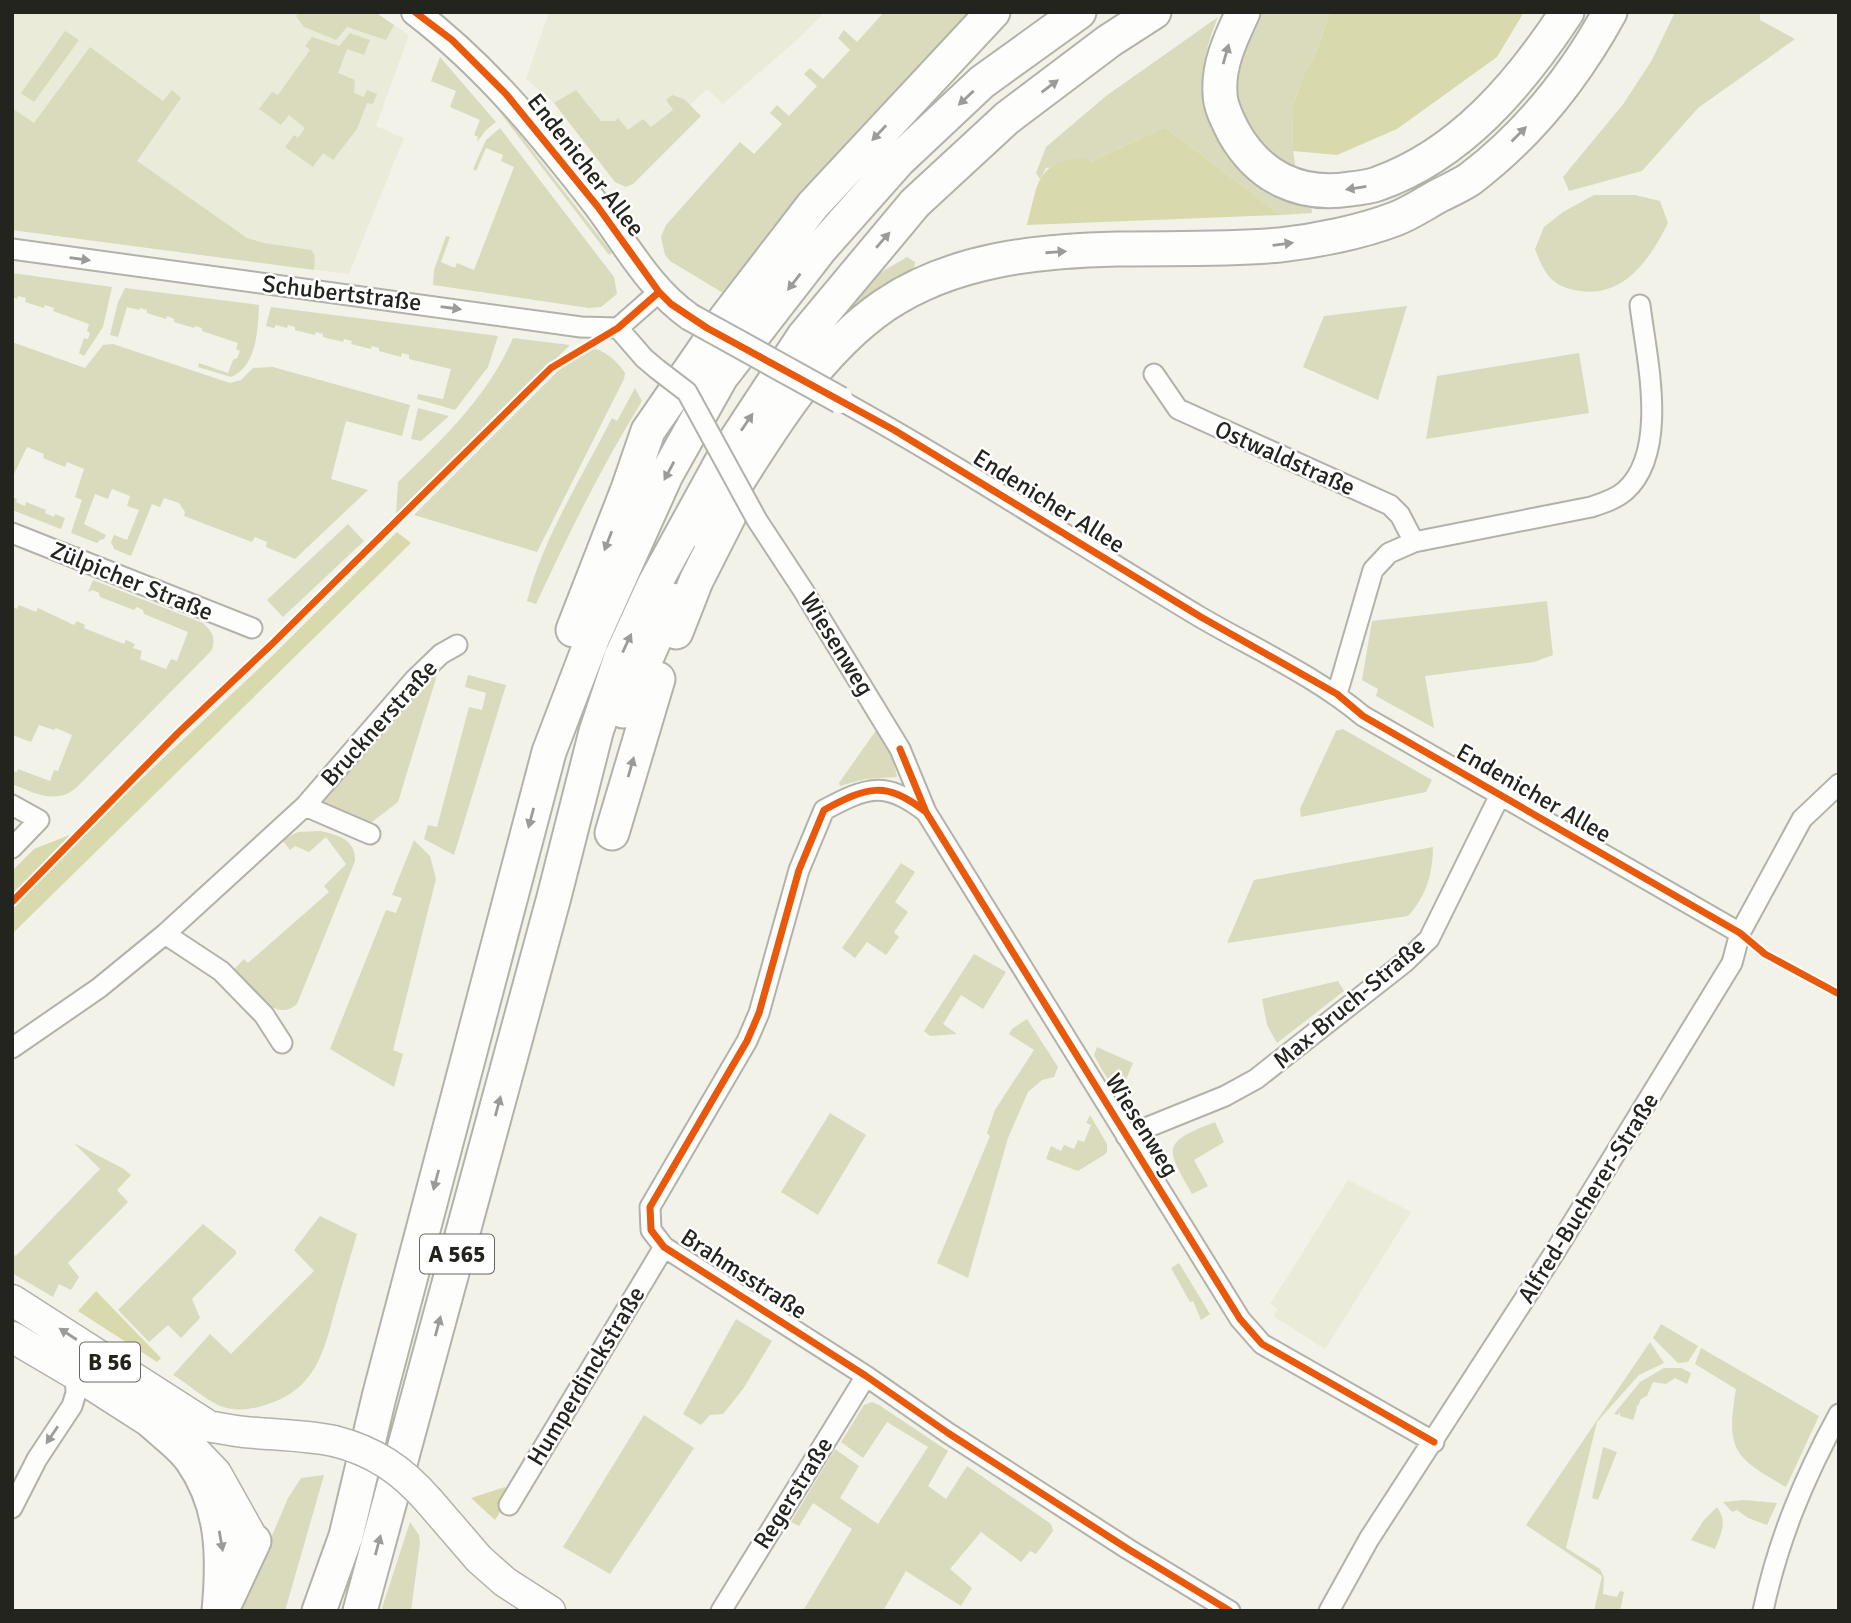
<svg xmlns="http://www.w3.org/2000/svg" width="1851" height="1623" font-family="Signika,sans-serif">
<style>
.built{fill:#ebebd9}
.green{fill:#dadabc}
.forest{fill:#d9d9ae}
.lines{fill:none;stroke-linecap:round;stroke-linejoin:round}
.street-casing{stroke:#b2b2ab;stroke-width:23}
.secondary-casing{stroke:#b2b2ab;stroke-width:30}
.primary-casing{stroke:#b2b2ab;stroke-width:33}
.highway-casing{stroke:#b2b2ab;stroke-width:37}
.street{stroke:#fdfdfc;stroke-width:19}
.secondary{stroke:#fdfdfc;stroke-width:26}
.primary{stroke:#fdfdfc;stroke-width:30}
.highway{stroke:#fdfdfc;stroke-width:33}
.street-bridge-casing{stroke:#b2b2ab;stroke-width:23;stroke-linecap:butt}
.secondary-bridge-casing{stroke:#b2b2ab;stroke-width:30;stroke-linecap:butt}
.primary-bridge-casing{stroke:#b2b2ab;stroke-width:33;stroke-linecap:butt}
.street-bridge{stroke:#fdfdfc;stroke-width:19}
.secondary-bridge{stroke:#fdfdfc;stroke-width:26}
.primary-bridge{stroke:#fdfdfc;stroke-width:30}
.cycleway-casing{stroke:#fff;stroke-width:11}
.cycleway{stroke:#e8590c;stroke-width:7}
.oneway{fill:#9b9b98}
.labels{text-anchor:middle;stroke-width:5;stroke-linejoin:round;paint-order:stroke}
.shield{fill:#fff;stroke:#666662;stroke-width:2}
.shield-label{font-size:23px;font-weight:bold;fill:#24241e}
.street-label{font-size:24px;fill:#24241e;stroke:#fff}
</style>
<rect width="100%" height="100%" fill="#f2f2e9"/>
<!-- built -->
<path class="built" d="M12,12h363l34,23 -33,91 28,12 -55,136 -337,-44z
M549,12h276l-28,28 -74,64 -16,-15 -17,16 11,11 -68,68 -7,3 -11,-5 -61,-79 -28,-24z
M1348,1180l63,32 -86,137 -52,-33 5,-7 -8,-5z"/>
<!-- green -->
<path class="green" d="M299,12h76l19,13 -8,15 -39,-13 -11,13 -32,-13 -8,-11z
M884,12h88l-112,117 -137,164 -53,-32 -5,-6 -4,-18 5,-12 74,-83 14,12 28,-30 -12,-11 7,-8 12,11 28,-30 -13,-12 6,-6 13,11 27,-29 -12,-12 6,-8 13,12z
M1256,12h74l-13,38 -14,26 -11,32 1,43 3,19 -29,-16 -35,-54v-31z
M1675,12h85v8l35,19 -97,69 -56,63 -73,20 -6,-14 61,-74 28,-43z
M1218,17c-20,47 -23,91 7,134 6,9 16,22 26,27 18,11 41,17 60,25l1,10 -31,2 -116,-88 -75,35 -44,6 -6,11 -4,-6 10,-26 60,-51z
M65,31l14,9 -45,62 -13,-9z
M350,33l20,7 -6,15 -17,-6 -9,24 17,7 -1,13 10,4 3,-7 10,4 -4,10 -6,-1 -10,26 -24,31 -10,-7 -10,14 -28,-20 9,-12 4,3 7,-10 -16,-13 -8,10 -22,-16 13,-17 6,3 32,-45 -5,-4 7,-9 27,9z
M90,47l73,54 9,-11 9,8 -44,63 110,77 17,5 47,7 4,6 -1,14 -302,-40v-122l22,15z
M440,57l56,65 -10,8 -9,12 1,-5 -4,-2 6,-15 -30,-13 6,-16 -25,-10z
M484,88l128,165 -3,2 -127,-166z
M576,90l25,31h14l3,-3 10,12 15,-11 8,8 22,-17 -7,-10 6,-5 12,4 17,17 -68,68 -7,3 -11,-5 -61,-79z
M500,128l114,149 3,17 -16,13 -12,1 -156,-23 1,-15 12,-34 4,1 -9,25 14,6 2,-5 17,7 40,-103 -13,-6 2,-6 -17,-7 -10,23 -3,-2 13,-29z
M1594,195h41l25,6 8,22c-18,36 -43,74 -88,68 -13,-2 -25,-6 -33,-17 -5,-7 -9,-17 -12,-25l9,-22 19,-15z
M907,257l8,5 -1,10 -75,48 -1,-2 35,-41z
M12,273l100,14 -9,40 -19,29 -5,-3 5,-15 4,1 2,-6 -3,-2 2,-7 -36,-13 1,-3 -9,-3 -1,3 -19,-6 1,-4 -8,-2 -1,3 -5,-2z
M125,288l134,17c-1,24 -2,61 -28,72l-33,-10 1,-4 29,10 5,-13 4,-2 3,-7 -4,-2 2,-6 -36,-12v-3l-7,-2 -1,2 -20,-6v-3l-7,-3 -1,3 -19,-6v-3l-7,-2 -1,2 -12,-3 -9,30 -8,-2 8,-33z
M1407,306l-29,94 -75,-33 21,-51z
M271,307l227,29 -10,31 -33,43 -38,-11 1,-5 25,5 8,-30 -42,-10v-4l-7,-2 -1,4 -22,-6v-3l-7,-2 -1,3 -20,-5 1,-3 -8,-2 -1,3 -20,-5v-3l-7,-2 -1,3 -20,-5v-3l-7,-2 -1,3 -11,-3 -2,3 -8,-2z
M513,338l57,7 -174,170 2,-33c45,-43 90,-86 115,-144z
M12,342l73,26 18,-23 10,-1 117,39 11,-3 12,-12 20,-1 137,38 -8,31 -56,-15 -15,58 37,11 -73,69 -29,-12 1,-5 -12,-5 -3,5 -68,-26 1,-4 -6,-9 -15,-5 -4,9 -8,-3 -21,52 -17,-7 -3,-7 3,-7 13,5 12,-30 -12,-4 3,-10 -18,-7 -4,10 -13,-5 -11,30 22,11 -2,4 -4,1 -3,3 -26,-10 11,-33 -7,-3 9,-28 -17,-7 -2,5 -22,-9 1,-4 -17,-7 -13,27 -2,-1z
M583,346c20,3 31,11 42,27l-1,6 -87,173 -123,-37z
M1579,353l10,60 -163,26 11,-63z
M635,388l7,13c-40,65 -74,134 -106,203l-9,-3c16,-63 55,-124 85,-183l5,3z
M418,408l31,8 -28,25 -10,-2z
M12,497l5,2 -1,3 9,4 1,-4 20,8 -1,3 9,4 1,-3 10,4 -4,11 -49,-19z
M348,524l16,17 -81,76 -16,-17z
M93,580l110,43c9,9 13,14 9,27l-136,138c-21,17 -41,5 -64,-4v-13l5,1 1,-3 32,12 4,-11 4,1 14,-36 -16,-7 -2,2 -15,-5 -8,17 -19,-7v-128l5,2 2,-4 17,7 2,-4 36,17 3,-4 8,4 -1,3 40,16 2,-4 9,4 -2,4 9,3 -2,8 26,10 5,-10 6,2 11,-29 -44,-18 -1,-4 -6,-3 -3,3 -34,-13 -1,-4 -6,-3 -5,2z
M1547,601l6,54 -19,7 -109,14 9,52 -58,-32 2,-7 -16,-9 10,-59z
M437,675l-39,127 -30,23 -49,-23 102,-117z
M468,675l38,10 -52,170 -30,-16 4,-14 9,2 32,-120 13,3 4,-17 -21,-6z
M877,729l15,24 5,24 -32,2 -25,7 -1,-3z
M1343,729l89,51 -6,12 -125,25 -1,-8 36,-78z
M320,831c18,4 36,8 35,30l-58,143c-22,21 -50,-19 -65,-33l12,-12 4,4 81,-71 -5,-6 22,-22 -20,-27 -17,15 -14,-6 -5,4 -8,-10 16,-8z
M414,840l16,16 6,23 -43,171 10,4 -9,33 -64,-38 56,-139 10,3 6,-15 -10,-3z
M1433,847c0,26 -7,50 -25,69l-181,27 27,-63z
M901,863l14,9 -20,30 13,10 -14,20 5,5 -13,18 -19,-13 -12,16 -13,-10z
M974,954l32,18 -23,37 -22,-14 -18,29 14,10 -27,2 -6,-5z
M1338,981l6,10 -67,52 -10,-18 -5,-26z
M1027,1019l31,48 -4,10 -12,3 -14,12 -20,46 -40,140 -31,-15 53,-127 -3,-3 8,-23 39,-60 -25,-16 3,-5z
M1097,1047l36,16 -11,26c-15,-6 -20,-20 -28,-34z
M830,1113l36,22 -48,80 -37,-23z
M1090,1115l17,29v8l-3,3 -26,16 -32,-12 5,-13 10,5 3,-6 10,4 4,-9 6,2 7,-17 -5,-2z
M1215,1122l9,20 -30,18 14,26 -16,8c-26,-46 -32,-51 23,-72z
M74,1143l50,26 7,6 -14,15 11,12 -60,61 11,14 -8,13 -12,-6 -6,13 -41,-24v-20l4,3 84,-87z
M320,1216l37,18c-7,24 -14,48 -21,72 -12,46 -20,84 -71,99 -15,5 -32,7 -47,0 -16,-8 -30,-21 -45,-30l37,-41 21,20 83,-83 -20,-21z
M203,1224l33,27v3l-44,45 8,19 -19,20 -13,-13 -19,17 -31,-32z
M1179,1263l31,51 -9,6 -8,-19 -3,1 -19,-34z
M736,1319l36,22 -29,48 -20,25 -13,1 -9,10 -18,-11z
M1661,1324l37,22 -10,16 -10,1 -25,-25z
M1650,1342l14,21 -25,12 -42,47 -31,126 34,21 4,8 -1,17 14,3 3,-6 4,1 -4,19h-26l8,-35 -76,-51z
M1701,1348l118,68 -33,71c-53,-30 -60,-37 -50,-98l-41,-25z
M1664,1368h17l10,5 -4,11 -12,-6 -9,6 -13,-2 -6,14 -6,3 -3,7h-2l1,2 -4,12 -13,-4v-4l-2,3 -4,-1 26,-32z
M872,1402l7,3 69,46 -20,35 18,13 21,-33 84,58 2,7 -17,23 -6,-3 -9,11 -40,-30 -31,37 22,19 -11,18 -55,-35 -23,40h-80l49,-82 -39,-26 -14,23 -8,-4 44,-73 24,17 -19,32 38,26 50,-77 -41,-25 -24,36 -22,-16 23,-37z
M644,1415l50,33 -84,126 -47,-27z
M1603,1447l14,5 -19,48 -6,-2z
M324,1475l-39,136h-45l48,-113 13,-20z
M1744,1500l33,3 -10,22 -19,-7 -11,-8 -5,2 -9,-10z
M1717,1507c11,15 4,26 -2,42l-24,-9 13,-20z
M410,1522l9,13 1,8 -9,68h-30z"/>
<!-- forest -->
<path class="forest" d="M1330,12h194l-27,45 -100,72 -60,26 -44,-4 -1,-43 11,-32 14,-26z
M1165,127l116,88 -254,10c12,-42 7,-63 58,-67l5,4z
M397,532l14,11 -399,391v-63l22,-22 56,-22 180,-169z
M96,1291l65,67 -4,4 -79,-51z
M505,1487l6,8 -16,25 -24,-22z"/>
<g class="lines">
<!-- street casing -->
<g class="street-casing">
<path id="street" d="M12,249l569,78 37,1 41,-36
M618,328l26,30 13,11
M1154,374l24,35 212,96 10,10 14,27
M840,400c123,68 240,145 360,217 55,32 114,58 163,99l377,217
M757,520l46,70 97,159 26,63 314,507 22,25 172,98
M12,533l240,95
M1337,694l36,-124 16,-17 25,-11 177,-35c12,-4 25,-8 34,-16 45,-40 21,-135 15,-186
M12,805l27,15 -27,28
M305,806l65,28
M926,812c-41,-32 -59,-25 -102,-2l-25,60 -40,143 -12,28 -97,166 1,23 13,17 202,129 82,57 180,116 102,62
M165,934l56,37 43,44 18,28
M12,1048l87,-60 66,-54 140,-128 110,-127 26,-25 16,-9
M1126,1136l99,-40 31,-17 149,-117 24,-23 71,-144
M509,1505l155,-258
M12,1508l25,-49 35,-53 4,-13 -1,-19
M721,1611l145,-235
M1329,1611l40,-72 184,-284 179,-292 8,-30 62,-114 37,-35
M1763,1611c15,-71 41,-133 76,-197"/>
</g>
<!-- secondary casing -->
<g class="secondary-casing">
<path id="secondary" d="M415,12c72,55 128,124 183,195 29,39 52,82 92,110"/>
</g>
<!-- primary casing -->
<g class="primary-casing">
<path id="primary" d="M12,1300l195,125
M12,1337l63,37 120,77 21,22 38,68
M189,1424c19,1 36,6 55,8 31,3 60,3 90,9
M429,1501l50,58 26,23 45,29"/>
</g>
<!-- highway casing -->
<g class="highway-casing">
<path id="highway" d="M1243,12c-12,26 -25,52 -23,81 0,14 8,28 14,40 25,44 66,64 116,56 9,-1 19,-2 27,-5 83,-29 143,-100 190,-172
M705,533c51,-78 101,-174 180,-228 68,-46 153,-54 232,-56 54,-1 109,1 163,-4 36,-4 81,-13 115,-26 16,-6 30,-16 45,-24 10,-5 21,-10 30,-16 58,-44 105,-103 140,-167
M573,630l55,-141 20,-58 78,-113 87,-113 180,-193
M676,632l20,-51 33,-65
M623,711l49,-111
M612,833l46,-154
M152,1422c13,12 29,23 39,37 33,47 33,98 28,152
M227,1599l27,-58
M319,1611l27,-75 33,-139 170,-645 44,-115 73,-162 55,-98 100,-129 77,-87 84,-79 97,-70
M360,1611l194,-714 42,-165 25,-75 34,-74 67,-122 82,-125 111,-133 92,-85 102,-77 45,-29"/>
</g>
<!-- street -->
<use href="#street" class="street"/>
<!-- secondary -->
<use href="#secondary" class="secondary"/>
<!-- primary -->
<use href="#primary" class="primary"/>
<!-- highway -->
<use href="#highway" class="highway"/>
<!-- street-bridge casing -->
<g class="street-bridge-casing">
<path id="street-bridge" d="M657,369l30,23 70,128"/>
</g>
<!-- secondary-bridge casing -->
<g class="secondary-bridge-casing">
<path id="secondary-bridge" d="M690,317l150,83"/>
</g>
<!-- primary-bridge casing -->
<g class="primary-bridge-casing">
<path id="primary-bridge" d="M334,1441c40,10 68,29 95,60"/>
</g>
<!-- street-bridge -->
<use href="#street-bridge" class="street-bridge"/>
<!-- secondary-bridge -->
<use href="#secondary-bridge" class="secondary-bridge"/>
<!-- primary-bridge -->
<use href="#primary-bridge" class="primary-bridge"/>
<!-- cycleway casing -->
<g class="cycleway-casing">
<path id="cycleway" d="M415,12l37,28 54,54 92,113 61,85 12,12 36,24 187,102 307,187 136,77 26,22 377,217 25,21 74,40
M900,749l26,63 314,507 22,25 172,98
M926,812c-41,-32 -59,-25 -102,-2l-25,60 -40,143 -12,28 -97,166 1,23 13,17 202,129 82,57 180,116 102,62
M12,902l166,-169 95,-90 278,-275 67,-40 41,-36"/>
</g>
<!-- cycleway -->
<use href="#cycleway" class="cycleway"/>
</g>
<!-- one-way arrows -->
<defs><path id="oneway-solid" d="M-6-.8H1V-3.2L6.5 0L1 3.2V.8H-6Z" transform="scale(1.75)"/></defs>
<g class="oneway">
<use href="#oneway-solid" transform="translate(1226 54) rotate(-74)"/>
<use href="#oneway-solid" transform="translate(1050 86) rotate(-37)"/>
<use href="#oneway-solid" transform="translate(966 98) rotate(137)"/>
<use href="#oneway-solid" transform="translate(879 133) rotate(133)"/>
<use href="#oneway-solid" transform="translate(1519 134) rotate(-45)"/>
<use href="#oneway-solid" transform="translate(1356 188) rotate(171)"/>
<use href="#oneway-solid" transform="translate(883 240) rotate(-49)"/>
<use href="#oneway-solid" transform="translate(1283 244) rotate(-7)"/>
<use href="#oneway-solid" transform="translate(1056 252) rotate(-4)"/>
<use href="#oneway-solid" transform="translate(80 259) rotate(8)"/>
<use href="#oneway-solid" transform="translate(794 282) rotate(128)"/>
<use href="#oneway-solid" transform="translate(451 308) rotate(8)"/>
<use href="#oneway-solid" transform="translate(747 422) rotate(-56)"/>
<use href="#oneway-solid" transform="translate(669 471) rotate(118)"/>
<use href="#oneway-solid" transform="translate(608 541) rotate(111)"/>
<use href="#oneway-solid" transform="translate(627 643) rotate(-65)"/>
<use href="#oneway-solid" transform="translate(631 767) rotate(-74)"/>
<use href="#oneway-solid" transform="translate(531 818) rotate(105)"/>
<use href="#oneway-solid" transform="translate(498 1106) rotate(-75)"/>
<use href="#oneway-solid" transform="translate(436 1180) rotate(105)"/>
<use href="#oneway-solid" transform="translate(438 1326) rotate(-75)"/>
<use href="#oneway-solid" transform="translate(68 1334) rotate(-147)"/>
<use href="#oneway-solid" transform="translate(52 1435) rotate(124)"/>
<use href="#oneway-solid" transform="translate(221 1541) rotate(80)"/>
<use href="#oneway-solid" transform="translate(378 1545) rotate(-75)"/>
</g>
<g class="labels">
<!-- shield labels -->
<g class="shield">
<rect x="420" y="1234.5" width="74" height="39" rx="5"/>
<rect x="80" y="1342.5" width="60" height="39" rx="5"/>
</g>
<g class="shield-label">
<text x="457" y="1262">A 565</text>
<text x="110" y="1370">B 56</text>
</g>
<!-- street labels -->
<g class="street-label">
<text transform="translate(586 165) rotate(52)" y="8">Endenicher Allee</text>
<text transform="translate(342 293) rotate(7)" y="8">Schubertstraße</text>
<text transform="translate(1285 458) rotate(24)" y="8">Ostwaldstraße</text>
<text transform="translate(1049 501) rotate(32)" y="8">Endenicher Allee</text>
<text transform="translate(132 581) rotate(22)" y="8">Zülpicher Straße</text>
<text transform="translate(837 644) rotate(58)" y="8">Wiesenweg</text>
<text transform="translate(379 723) rotate(-48)" y="8">Brucknerstraße</text>
<text transform="translate(1534 793) rotate(30)" y="8">Endenicher Allee</text>
<text transform="translate(1349 1003) rotate(-40)" y="8">Max-Bruch-Straße</text>
<text transform="translate(1142 1125) rotate(58)" y="8">Wiesenweg</text>
<text transform="translate(1588 1198) rotate(-58)" y="8">Alfred-Bucherer-Straße</text>
<text transform="translate(744 1274) rotate(33)" y="8">Brahmsstraße</text>
<text transform="translate(586 1376) rotate(-59)" y="8">Humperdinckstraße</text>
<text transform="translate(793 1493) rotate(-58)" y="8">Regerstraße</text>
</g>
</g>
<!-- border -->
<rect width="1851" height="1623" fill="none" stroke="#24241e" stroke-width="28"/>
</svg>
